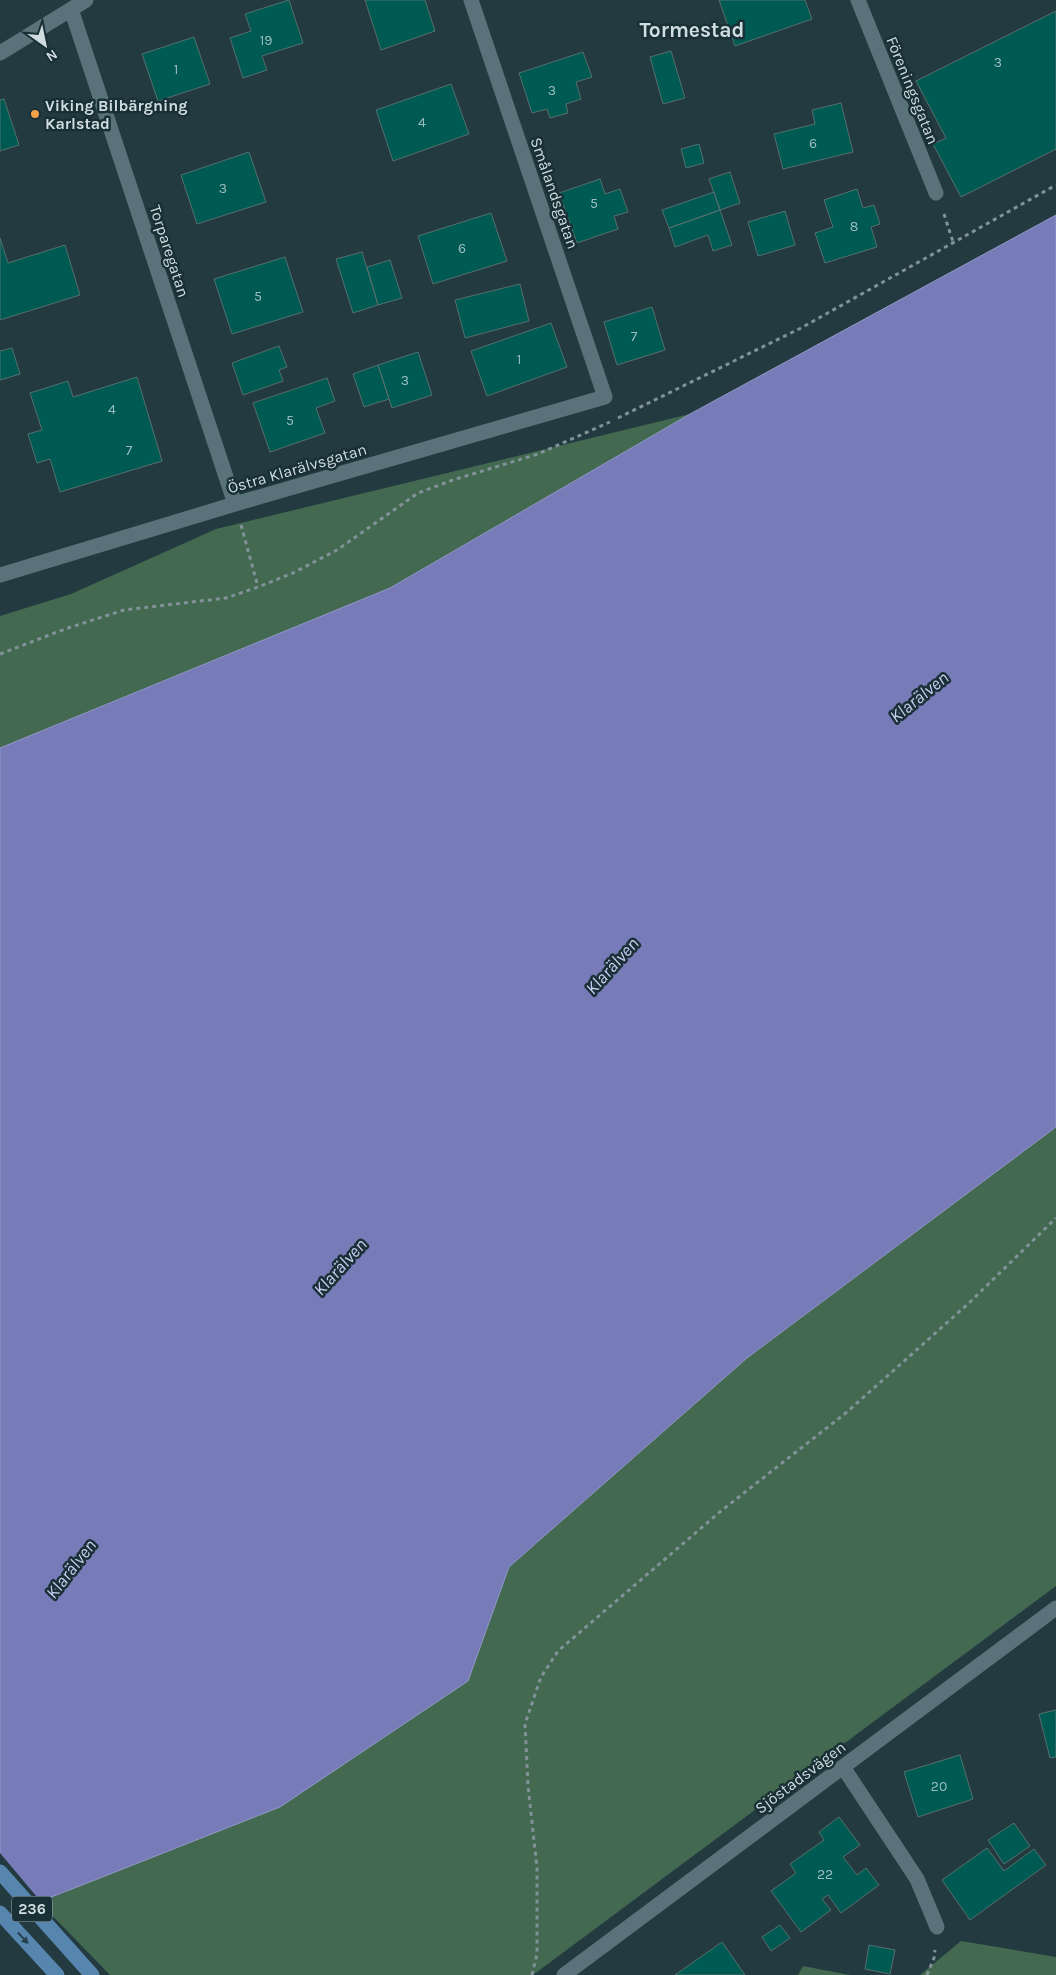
<svg xmlns="http://www.w3.org/2000/svg" width="1056" height="1975" font-family="Karla,sans-serif">
<style>
.green{fill:#436950}
.water{fill:#777cb9;stroke:#9199c5}
.pier{fill:#233a41}
.building{fill:#005a54;stroke:#55706c}
.lines{fill:none;stroke-linecap:round;stroke-linejoin:round}
.path{stroke:#819398;stroke-width:3;stroke-dasharray:4 4;stroke-linecap:butt}
.minor{stroke:#5a737a;stroke-width:15}
.major{stroke:#5686ad;stroke-width:15}
.oneway{fill:#25414e}
.poi-dot{fill:#f9a04c;stroke:#193036;stroke-width:2}
.labels{text-anchor:middle;stroke-width:5;stroke-linejoin:round;paint-order:stroke}
.number-label{font-size:14px;fill:#9bbcbe}
.shield{fill:#193036;stroke:#98a9ae;stroke-width:1}
.shield-label{font-size:15px;font-weight:bold;fill:#cfdde1}
.street-label{font-size:16px;fill:#cfdde1;stroke:#193036}
.poi-label{font-size:16px;font-weight:bold;fill:#cfdde1;stroke:#193036;text-anchor:start}
.water-label{font-size:18px;font-style:italic;fill:#c8ccf0;stroke:#193036}
.district-label{font-size:21px;font-weight:bold;fill:#cfdde1;stroke:#193036}
</style>
<rect width="100%" height="100%" fill="#233a41"/>
<!-- green -->
<path class="green" d="M690,414l-300,174 -390,160v-132l71,-22 145,-65z
M1056,1127v459l-523,389h-423l-71,-73 25,-9 403,-212 42,-114 238,-209z
M961,1941l95,16v18h-136z
M803,1966l47,9h-52z"/>
<!-- water -->
<path class="water" d="M1056,215v912l-309,231 -238,209 -41,114 -188,126 -241,95 -39,40v-1194l390,-160 300,-174z"/>
<!-- pier -->
<path class="pier" d="M0,1853l42,50 -42,41z"/>
<!-- building -->
<path class="building" d="M289,0l14,43 -41,13 5,14 -24,8 -13,-40 21,-7 -6,-17z
M365,0h60l10,31 -54,19z
M719,0h86l7,19 -77,27z
M1056,11v138l-95,48 -28,-53 13,-6 -30,-57z
M194,37l16,47 -52,17 -16,-47z
M671,51l14,47 -22,6 -13,-47z
M583,52l9,25 -16,5 5,17 -15,5 2,9 -18,5 -3,-9 -15,4 -13,-40z
M451,84l18,50 -76,27 -17,-51z
M4,99l15,46 -19,6v-51z
M841,103l12,49 -70,17 -9,-35 41,-10 -3,-14z
M699,144l5,19 -18,5 -5,-19z
M249,152l17,50 -69,22 -16,-49z
M730,172l10,31 -20,7 -11,-31z
M600,179l5,15 15,-5 8,23 -14,4 4,13 -41,14 -18,-50z
M857,189l6,19 11,-3 6,19 -9,3 6,20 -52,16 -10,-30 18,-6 -9,-27z
M714,192l6,18 -51,18 -7,-18z
M720,210l12,35 -19,6 -5,-16 -33,12 -6,-19z
M785,211l10,34 -37,11 -10,-34z
M491,213l16,48 -74,23 -15,-48z
M0,238l8,25 57,-18 15,50 -80,25z
M362,252l16,53 -25,8 -17,-54z
M285,257l18,55 -71,22 -18,-55z
M390,260l12,38 -24,7 -11,-38z
M520,284l9,37 -64,17 -10,-38z
M652,307l13,43 -48,15 -13,-43z
M551,323l16,44 -80,29 -16,-45z
M279,346l8,21 -8,3 4,11 -40,14 -11,-32z
M12,348l8,26 -20,6v-29z
M418,352l14,43 -40,13 -14,-43z
M378,365l11,34 -25,8 -11,-33z
M137,377l25,84 -102,31 -10,-33 -13,4 -9,-29 14,-4 -12,-37 38,-12 5,16z
M327,378l8,23 -19,7 9,25 -55,19 -17,-49z
M1056,1710v47l-6,1 -11,-44z
M960,1755l13,44 -55,18 -14,-45z
M839,1817l21,28 -17,12 14,18 9,-7 13,17 -38,28 -13,-18 -6,4 9,11 -30,22 -30,-41 25,-18 -6,-9 34,-24 -5,-8z
M1014,1823l16,23 -26,18 -16,-24z
M987,1848l17,23 30,-22 12,16 -76,55 -28,-40z
M780,1925l10,13 -19,13 -9,-14z
M722,1942l23,33h-70z
M869,1945l26,5 -5,24 -25,-5z"/>
<g class="lines">
<!-- path -->
<path class="path" d="M944,214l9,28
M618,418l183,-90 255,-143
M241,525l17,62
M0,654l65,-25 59,-19 102,-12 32,-11 35,-14 44,-23 81,-57 35,-13 85,-26 72,-32
M532,1975l5,-21v-86l-9,-82 -3,-62 16,-47 17,-26 163,-140 126,-99 122,-109 87,-85
M927,1975l7,-17 1,-8"/>
<!-- minor -->
<path class="minor" d="M858,0l78,193
M71,9l164,495
M0,53l86,-53
M0,575l235,-71 370,-107 -134,-397
M843,1767l74,112 20,48
M564,1975l492,-367"/>
<!-- major -->
<path class="major" d="M0,1872l92,103
M0,1913l57,62"/>
</g>
<!-- one-way arrows -->
<defs><path id="oneway-solid" d="M-6-.8H1V-3.2L6.5 0L1 3.2V.8H-6Z" transform="scale(1.25)"/></defs>
<use class="oneway" href="#oneway-solid" transform="translate(23 1938) rotate(47)"/>
<!-- markers -->
<circle class="poi-dot" cx="35" cy="114" r="5"/>
<g class="labels">
<!-- number labels -->
<g class="number-label">
<text x="266" y="45">19</text>
<text x="998" y="67">3</text>
<text x="176" y="74">1</text>
<text x="552" y="95">3</text>
<text x="422" y="127">4</text>
<text x="813" y="148">6</text>
<text x="223" y="193">3</text>
<text x="594" y="208">5</text>
<text x="854" y="231">8</text>
<text x="462" y="253">6</text>
<text x="258" y="301">5</text>
<text x="634" y="341">7</text>
<text x="519" y="364">1</text>
<text x="405" y="385">3</text>
<text x="112" y="414">4</text>
<text x="290" y="425">5</text>
<text x="129" y="455">7</text>
<text x="939" y="1791">20</text>
<text x="825" y="1879">22</text>
</g>
<!-- shield labels -->
<rect class="shield" x="12" y="1896.5" width="40" height="25" rx="4"/>
<g class="shield-label">
<text x="32" y="1914">236</text>
</g>
<!-- street labels -->
<g class="street-label">
<text transform="translate(913 90) rotate(68)" y="6">Föreningsgatan</text>
<text transform="translate(555 193) rotate(71)" y="6">Smålandsgatan</text>
<text transform="translate(170 251) rotate(72)" y="6">Torparegatan</text>
<text transform="translate(297 468) rotate(-16)" y="6">Östra Klarälvsgatan</text>
<text transform="translate(800 1777) rotate(-37)" y="6">Sjöstadsvägen</text>
</g>
<!-- poi labels -->
<g class="poi-label">
<text x="45" y="111">Viking Bilbärgning<tspan x="45" dy="18">Karlstad</tspan></text>
</g>
<!-- water labels -->
<g class="water-label">
<text transform="translate(919 697) rotate(-39)" y="6">Klarälven</text>
<text transform="translate(612 966) rotate(-48)" y="6">Klarälven</text>
<text transform="translate(340 1267) rotate(-48)" y="6">Klarälven</text>
<text transform="translate(71 1569) rotate(-52)" y="6">Klarälven</text>
</g>
<!-- district labels -->
<g class="district-label">
<text x="692" y="37">Tormestad</text>
</g>
</g>
<!-- north arrow -->
<g transform="translate(45 45) rotate(147)" stroke="#193036" stroke-width="4" paint-order="stroke">
<path d="M0-4L9 19L0 12L-9 19Z" fill="#cfdde1"/>
<text y="-8" font-size="14" font-weight="bold" text-anchor="middle" fill="#cfdde1">N</text>
</g>
</svg>
